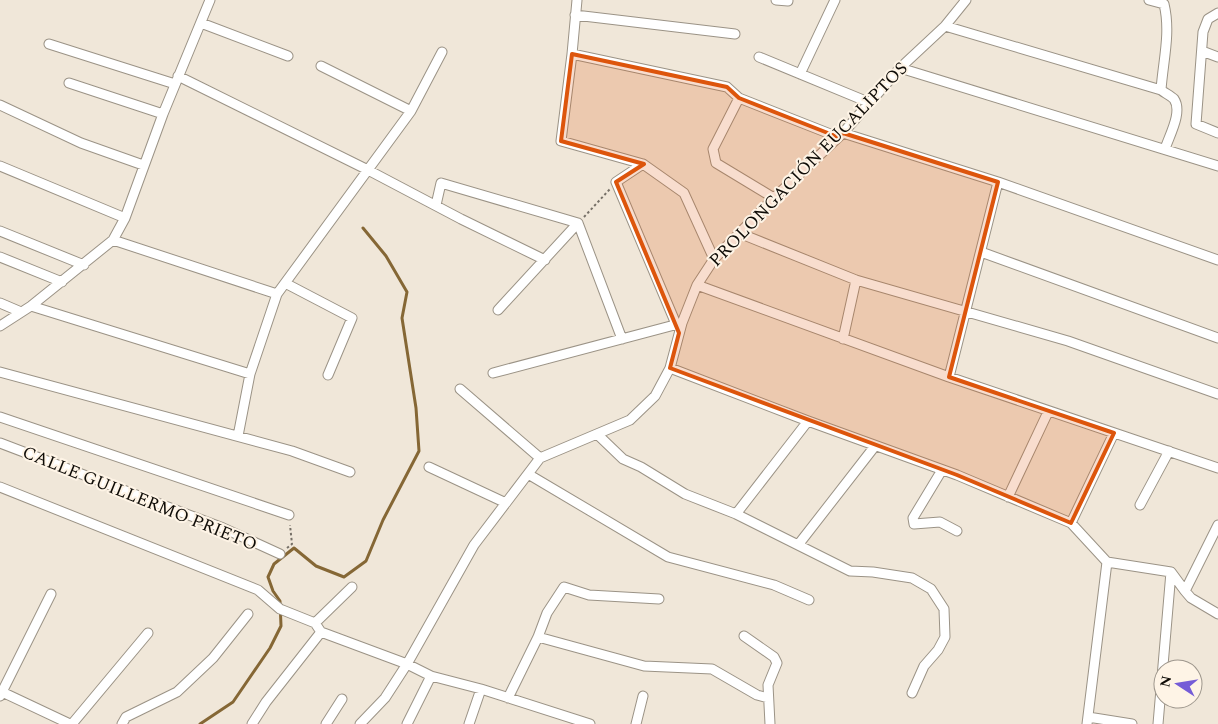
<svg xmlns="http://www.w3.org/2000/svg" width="1218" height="724" font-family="Spectral,serif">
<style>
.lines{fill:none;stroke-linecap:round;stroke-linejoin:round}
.stream{stroke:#856735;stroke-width:3}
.minor-casing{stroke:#9b9386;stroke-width:11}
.path{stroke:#777168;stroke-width:2;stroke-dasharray:2.5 2.5;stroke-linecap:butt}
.minor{stroke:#fff;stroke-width:9}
.marked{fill:#dd550c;fill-opacity:0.2;stroke:#dd550c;stroke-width:4;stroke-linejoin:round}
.labels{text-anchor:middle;stroke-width:4;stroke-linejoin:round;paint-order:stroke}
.street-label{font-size:18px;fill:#0f0c07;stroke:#fef4e6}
</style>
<rect width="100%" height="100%" fill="#f0e7d9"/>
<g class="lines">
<!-- stream -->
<path class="stream" d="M200,724l33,-22 37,-54 11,-22 -1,-25 -7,-10 -5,-14 6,-13 20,-16 22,18 28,11 22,-16 17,-41 36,-69 -3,-43 -14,-90 5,-26 -21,-36 -23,-28"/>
<!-- minor casing -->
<g class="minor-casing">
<path id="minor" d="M577,0l-5,54 -11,87 82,23 41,29 30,66
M776,0l12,1
M1149,0l15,4c7,29 -1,57 -3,86 4,3 10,6 13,9 9,13 -5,37 -9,50
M1218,13l-10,6 -5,13 -7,92 22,9
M575,15l160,19
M201,23l87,33
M945,26l216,64
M49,44l126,40
M1202,51l16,6
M572,54l155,33 12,11 -26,51 3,14 58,35
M759,57l109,45
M321,66l90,45
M900,68l318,98
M800,74l35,-74
M178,76l190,94 93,49 84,41
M69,83l94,31
M739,98l99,39
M0,105l81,38 62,22
M843,133l155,49 220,78
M643,164l-27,18 60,142
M0,166l125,52
M436,205l5,-22 137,40
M578,223l44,116
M0,231l84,34
M739,233l117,47 212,61 150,53
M113,240l164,54
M981,252l237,86
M0,257l62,25
M285,283l67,35 -24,57
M697,285l252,92 269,91
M0,303l21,9
M31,306l219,68
M498,310l80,-87
M0,326l31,-20 82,-66 12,-22 38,-104 47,-114
M843,339l13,-59
M670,368l138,53 149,54 114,48 36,39
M0,372l292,79 58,21
M493,373l189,-50
M949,377l49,-195
M460,389l80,69
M0,417l289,98
M597,434l26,25 18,8 44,27 51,20 114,57 23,1 39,6 19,11 13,20 1,28 -7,13 -14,16 -12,27
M238,436l12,-62 27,-80 134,-183 31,-59
M0,443l223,85 57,26
M429,467l77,36
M942,470l-29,48 1,6 26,-2 17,9
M528,474l140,83 106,28 35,15
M0,487l258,103 22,19 35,14 6,9 86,32 24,12 50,13 109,35
M1008,497l40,-85
M1140,505l29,-54
M736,514l72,-93
M1071,523l43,-90
M798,545l77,-99
M1107,562l64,10 14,19 33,-66
M1185,591l6,7 27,16
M315,623l37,-36
M744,636l30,21 3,6 -9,22 2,39
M538,637l106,29 68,3 45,26 11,3
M0,691l70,33
M0,696l51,-102
M508,698l30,-61 9,-24 17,-26 25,8 70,4
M1088,717l44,7
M72,724l76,-91
M122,724l4,-7 51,-25 36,-34 35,-44
M252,724l14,-22 55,-70
M326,724l16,-25
M360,724l25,-26 22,-34 67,-119 66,-87 90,-38 25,-24 15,-28 12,-45 15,-38 17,-26 60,-61 69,-65 57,-65 45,-42 21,-26
M407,724l24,-48
M469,724l12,-35
M636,724l7,-28
M1087,724l20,-162
M1158,724l13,-152"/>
</g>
<!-- path -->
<path class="path" d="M584,217l26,-28
M287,548l5,-4 -2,-19"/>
<!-- minor -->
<use href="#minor" class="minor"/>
</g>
<!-- marked area -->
<path class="marked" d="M572,54l155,33 12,11 99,39 5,-4 155,49 -49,195 165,56 -43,90 -114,-48 -287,-107 9,-35 -63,-151 28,-18 -83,-23z"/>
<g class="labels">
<!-- street labels -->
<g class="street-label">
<text transform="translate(808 164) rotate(-46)" y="6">PROLONGACIÓN EUCALIPTOS</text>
<text transform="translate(140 498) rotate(22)" y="6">CALLE GUILLERMO PRIETO</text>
</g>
</g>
<!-- north arrow -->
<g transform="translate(1178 684) rotate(282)"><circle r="24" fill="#fef4e6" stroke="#9e978d"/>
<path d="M0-4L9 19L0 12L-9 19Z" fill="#755cd7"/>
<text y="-8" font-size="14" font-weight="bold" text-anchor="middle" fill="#0f0c07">N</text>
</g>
</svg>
